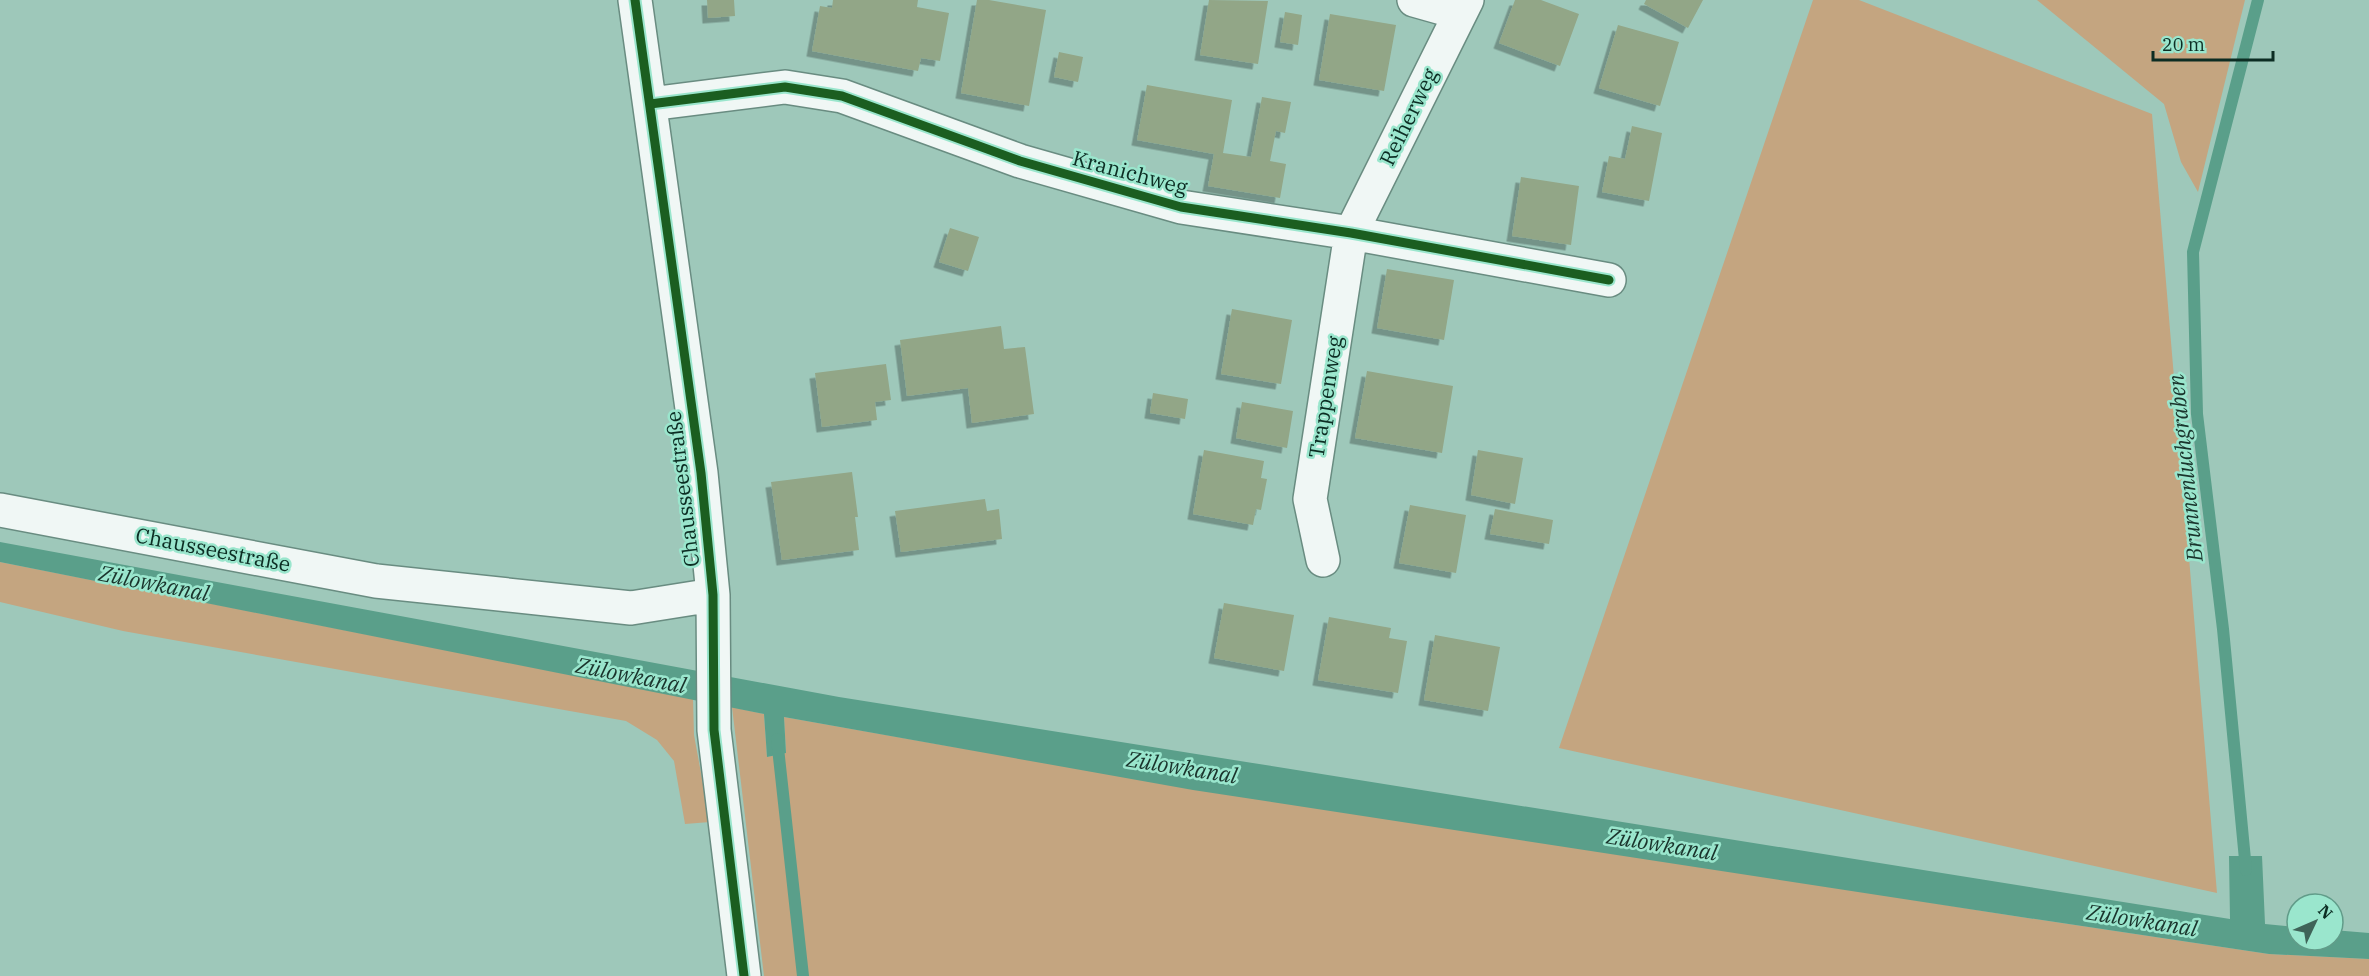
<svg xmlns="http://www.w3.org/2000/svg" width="2369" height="976" font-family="'IBM Plex Serif',serif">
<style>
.green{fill:#c4a580}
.water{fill:#5a9f8a}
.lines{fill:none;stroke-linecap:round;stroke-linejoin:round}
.stream{stroke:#5a9f8a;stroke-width:12}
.building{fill:#92a687;filter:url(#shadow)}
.minor-casing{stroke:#698c81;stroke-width:36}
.minor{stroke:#f0f7f5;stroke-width:33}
.cycleway-casing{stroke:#9ae6cd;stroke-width:13}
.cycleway{stroke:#1b5e20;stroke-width:9}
.labels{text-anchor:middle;stroke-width:5;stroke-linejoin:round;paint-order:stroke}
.street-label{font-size:21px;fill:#0c2d23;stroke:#9ae6cd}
.water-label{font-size:22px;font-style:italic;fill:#1a342c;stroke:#9ae6cd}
</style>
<defs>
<filter id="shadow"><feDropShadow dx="-5.5" dy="5.5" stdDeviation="0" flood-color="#0004"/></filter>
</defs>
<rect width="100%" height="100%" fill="#9ec8ba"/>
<!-- green -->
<path class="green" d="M1813,0h46l293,114 65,779 -658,-145z
M2037,0h208l-47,192 -17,-30 -17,-58z
M0,562l693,137 1,36 16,87 -25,2 -11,-63 -17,-21 -31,-19 -503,-90 -123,-29z
M732,707l32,7 3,43 19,-4 -2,-36 164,29 1060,169 261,39 100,5v17h-1605z"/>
<!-- water -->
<path class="water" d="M0,542l839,155 1391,222 -1,-63h33l3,68 32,3v13h36v-10l36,3v26l-100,-5 -261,-39 -815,-125 -409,-73 2,36 -19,4 -3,-43 -764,-152z"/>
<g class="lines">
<!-- stream -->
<path class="stream" d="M777,739l26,237
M2246,870l-23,-241 -26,-215 -4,-162 65,-252"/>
</g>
<!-- building -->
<path class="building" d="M707,0h27l1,16 -27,2z
M833,0h85l-1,7 32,6 -9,48 -19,-3 -3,13 -106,-20 8,-45 12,2z
M977,0h12l57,10 -17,96 -68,-13z
M1209,0l59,1 -10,63 -58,-9z
M1515,0h26l38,14 -19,52 -61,-23z
M1646,0h57l-15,28 -44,-24z
M1285,12l17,3 -4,30 -18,-3z
M1330,14l66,11 -12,66 -65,-11z
M1618,25l61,17 -19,64 -61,-18z
M1059,52l24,5 -5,25 -24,-5z
M1147,85l85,15 -9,53 28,4 11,-60 29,5 -6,31 -9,-2 -6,30 16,3 -6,34 -72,-12 6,-32 -77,-14z
M1632,126l30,7 -13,68 -47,-9 7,-36 16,3z
M1521,177l58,9 -8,59 -59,-9z
M950,228l29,9 -11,34 -29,-9z
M1387,269l67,11 -10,60 -67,-12z
M1232,309l60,11 -11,64 -60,-10z
M1001,326l3,23 21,-2 9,67 -62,9 -4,-35 -61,8 -7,-56z
M886,364l5,36 -16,2 2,18 -55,7 -7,-54z
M1367,371l86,15 -11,67 -87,-15z
M1153,393l35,6 -3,20 -35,-6z
M1242,402l51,9 -6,37 -51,-10z
M1204,450l60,11 -3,17 6,1 -6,31 -5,-1 -3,16 -60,-11z
M1478,450l45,8 -8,46 -44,-9z
M852,472l6,45h-3l4,33 -77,10 -11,-78z
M985,499l2,12 12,-2 3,30 -101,13 -6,-41z
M1410,505l56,10 -10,58 -57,-10z
M1495,509l58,11 -4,24 -59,-10z
M1224,603l70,12 -10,56 -70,-13z
M1329,617l62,11 -2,10 18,3 -9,52 -80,-13z
M1435,635l65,12 -12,64 -64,-11z"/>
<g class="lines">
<!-- minor casing -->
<g class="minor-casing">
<path id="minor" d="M635,0l66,473 12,122 1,135 30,246
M1414,0l46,13
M650,104l135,-17 57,9 178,65 161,46 170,26 258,47
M0,510l376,71 255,27 82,-13
M1323,560l-13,-61 41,-266 116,-233"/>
</g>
<!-- minor -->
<use href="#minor" class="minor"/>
<!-- cycleway casing -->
<g class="cycleway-casing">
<path id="cycleway" d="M635,0l66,473 12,122 1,135 30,246
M650,104l135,-17 57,9 178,65 161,46 170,26 258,47"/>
</g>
<!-- cycleway -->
<use href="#cycleway" class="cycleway"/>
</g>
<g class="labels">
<!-- street labels -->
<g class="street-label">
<text transform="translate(1409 117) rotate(-64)" y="7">Reiherweg</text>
<text transform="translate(1130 173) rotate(15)" y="7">Kranichweg</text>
<text transform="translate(1326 397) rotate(-81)" y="7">Trappenweg</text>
<text transform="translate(683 489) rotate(-97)" y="7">Chausseestraße</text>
<text transform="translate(213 550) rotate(11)" y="7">Chausseestraße</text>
</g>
<!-- water labels -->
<g class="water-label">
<text transform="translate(2185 468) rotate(-96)" y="8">Brunnenluchgraben</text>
<text transform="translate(154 583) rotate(11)" y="8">Zülowkanal</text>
<text transform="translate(631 675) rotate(11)" y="8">Zülowkanal</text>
<text transform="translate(1182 767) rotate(9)" y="8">Zülowkanal</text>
<text transform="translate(1662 844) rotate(9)" y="8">Zülowkanal</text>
<text transform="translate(2142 920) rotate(9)" y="8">Zülowkanal</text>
</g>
</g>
<!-- north arrow -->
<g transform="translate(2315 922) rotate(46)"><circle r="28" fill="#9ae6cd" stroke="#619c89" stroke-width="1.5"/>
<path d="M0-4.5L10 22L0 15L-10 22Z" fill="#3f6358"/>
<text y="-9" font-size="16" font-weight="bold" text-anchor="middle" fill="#0c2d23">N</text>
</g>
<!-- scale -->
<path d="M2153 51v9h120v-9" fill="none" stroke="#0c2d23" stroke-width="3"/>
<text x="2162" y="51" font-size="18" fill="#0c2d23" stroke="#9ae6cd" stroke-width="4.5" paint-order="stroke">20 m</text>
</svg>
